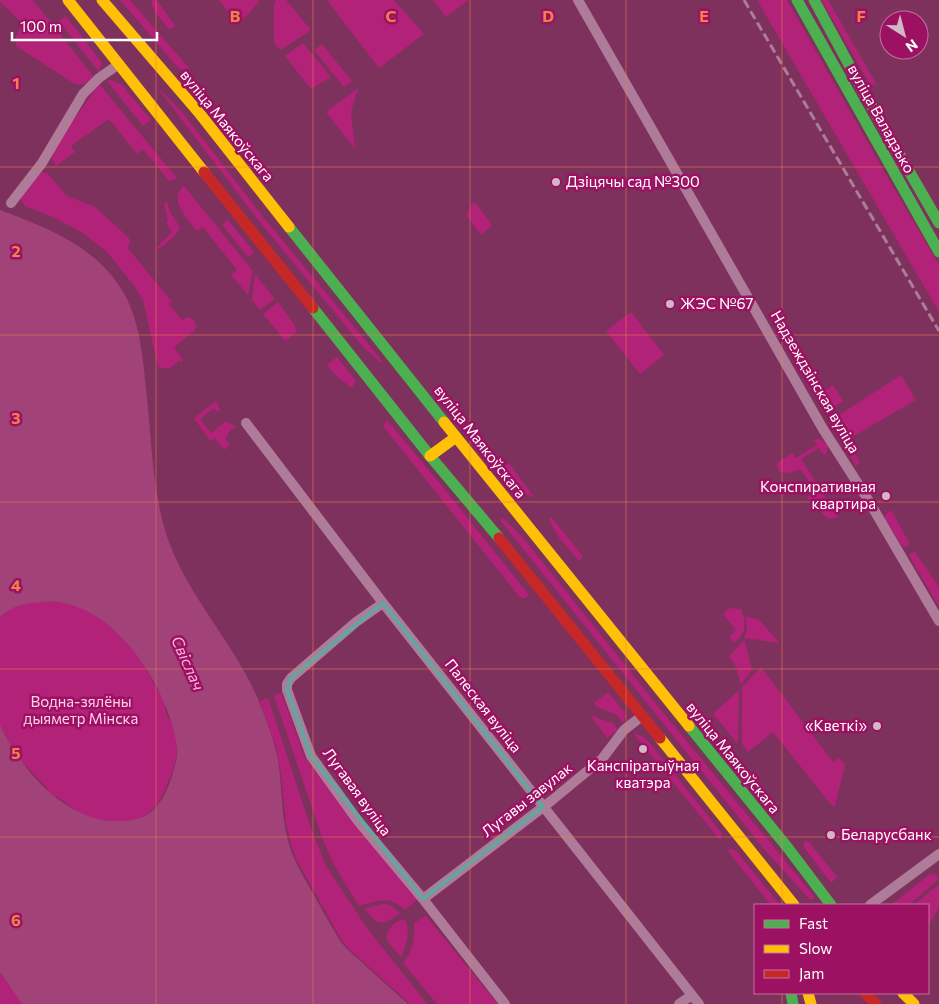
<svg xmlns="http://www.w3.org/2000/svg" width="939" height="1004" font-family="Commissioner,sans-serif">
<style>
.green{fill:#b22278}
.water{fill:#a14279}
.lines{fill:none;stroke-linecap:round;stroke-linejoin:round}
.street{stroke:#ae7c99;stroke-width:10}
.fast{stroke:#4caf50;stroke-width:11}
.slow{stroke:#ffc107;stroke-width:11}
.jam{stroke:#c62828;stroke-width:11}
.rail{stroke:#ad7c98;stroke-width:3;stroke-dasharray:9 4;stroke-linecap:butt}
.marked{fill:none;stroke:#63a6a1;stroke-width:4;stroke-linejoin:round}
.grid{fill:none;stroke:#ee8249;stroke-width:1;stroke-opacity:0.55}
.poi-dot{fill:#d2b7c6;stroke:#9d1163;stroke-width:2}
.labels{text-anchor:middle;stroke-width:5;stroke-linejoin:round;paint-order:stroke}
.street-label{font-size:15px;fill:#fff;stroke:#9d1163}
.poi-label{font-size:15px;fill:#fff;stroke:#9d1163;text-anchor:start}
.park-label{font-size:15px;fill:#fed0eb;stroke:#9d1163}
.water-label{font-size:16px;font-style:italic;fill:#fbb4de;stroke:#9d1163}
.grid-label{font-size:16px;text-anchor:middle;font-weight:bold;fill:#ee8249;stroke:#9d1163;stroke-width:5;stroke-linejoin:round;paint-order:stroke}
</style>
<rect width="100%" height="100%" fill="#7e315d"/>
<!-- green -->
<path class="green" d="M0,0h33l61,77 -9,7h-10l-59,-38v-10l7,-12 -23,-22z
M120,0h10l59,68 -3,2 -7,-1z
M151,0h6l18,26 -4,3h-2l-15,-18z
M219,0h41l-14,17 -12,2z
M276,0h10l25,30 -30,20 -7,-7v-39z
M327,0h67l30,34 -45,34z
M433,0h36l-23,17z
M757,0h30l98,173 54,92v47z
M821,0h7l49,85 -7,-1z
M66,16l36,47 -3,9 -40,-51z
M303,43l28,34 -20,12 -26,-33z
M322,44l30,37 -8,6 -30,-37z
M110,80l11,4 30,36 -8,6 -36,-45z
M100,85l77,93 -8,3 -26,-32 -6,5 -28,-35 -38,27 4,6 -19,14 -4,-8v-7l44,-63z
M156,86l26,26 82,106 120,145 -5,-2 -15,-13 -105,-127z
M358,88l-7,24 4,37 -29,-37z
M41,172l6,1 20,23 28,11 34,31 1,5 -3,4 45,55 -3,2 13,16 7,-3 5,3 2,6 -1,4 -21,17 9,13 -1,3 -2,-3 -11,9 -11,-2 -15,-67 -11,-17 -25,-31 -24,-19 -30,-16 -28,-11 -5,-9z
M184,186l69,85 -5,24 -17,-20 6,-5 -34,-43 -6,4c-9,-11 -30,-32 -13,-45z
M474,201l18,24 -11,10 -15,-20z
M167,202l3,10 10,15 -5,9 -16,13 -3,-1 16,-16 -6,-9 2,-2 -4,-17z
M228,220l26,32 -6,5 -26,-32z
M255,274l20,25 -15,11 -8,-10z
M278,302l16,22 3,8 -12,9 -22,-27z
M631,312l33,43 -24,19 -34,-43z
M337,357l19,24 -4,7 -16,-12 -9,-11z
M901,375l15,25 -69,40 13,23 -4,3 -25,-43 2,-4z
M809,382l9,13 15,-10 10,16 -18,11 -18,-28z
M216,401l4,9 -2,2 -4,-4 -14,11 11,14 14,-11c5,1 7,1 10,5l-8,7 1,2 -3,2 5,7 -6,5 -9,-12 -5,3 -16,-23z
M387,420l59,71 83,104 -5,4 -5,-3 -136,-170z
M818,439l4,1 6,6 -1,7 -3,2 -5,-7 -18,11 37,58 -10,2 -21,-22 9,-6 -16,-22 -10,4 -9,-1 -3,-2 -1,-7 15,-10 4,5 21,-13 -3,-5z
M509,463l25,34c-15,-4 -22,-16 -32,-28z
M891,510l19,34 -5,3 -3,-1 -17,-27v-4z
M551,517l32,39 -4,5 -19,-22 -11,-19z
M503,518l21,21 132,165 158,192 -1,4h-3l-45,-50 -265,-330z
M915,552l24,35v20l-29,-50 -1,-3z
M43,597l6,4 25,2 28,12 41,42v6l14,27 5,4 4,10 -1,5 3,9 7,7 6,22 -4,2c-1,12 -4,22 -9,33 -10,28 -22,40 -53,39 -8,0 -18,-1 -26,-4 -11,-4 -22,-14 -33,-21h-4l-4,-7 -28,-29 -20,-34v-108l7,-8z
M729,608l12,1c6,14 5,25 -7,34l-5,-7 7,-6 -13,-16z
M746,616l13,4 21,23 -36,-5 3,-8z
M745,641l7,29 -11,15 -5,-18 -7,-11 13,-14z
M761,667l72,95 6,-4 6,7 -10,41 -2,1 -60,-75 -25,20 -6,-8v-57z
M739,690l-1,54 -25,-30z
M281,692l24,66 113,141 -13,11c-16,-15 -26,-9 -46,-4l-25,-41 -11,-25 -49,-144z
M608,692l16,20 2,4 -3,7 -7,-9 -19,-7 -3,-4z
M268,698l42,127 16,41 41,62 60,76h-17l-61,-55 -8,-10 -45,-80 -5,-15 -5,-20 -5,-51 -5,-26 -16,-46z
M590,715l24,9 4,6 -11,8z
M633,733l9,3 6,5 72,90 2,4 -2,5z
M805,841l4,1 28,35 -6,6 -28,-37z
M732,849l5,3 43,53h-9l-44,-55z
M930,874l7,1 2,4 -30,26h-18z
M939,884v23l-10,18 -1,-2v-18h-14z
M384,904l6,1 10,8c-17,13 -23,14 -35,-5z
M426,916l62,76 10,12h-61l-34,-41c10,-13 12,-25 11,-40z
M405,919c6,13 1,26 -4,38l-11,-12 -4,-8c4,-10 8,-16 19,-18z
M0,972l22,32h-22z"/>
<!-- water -->
<path class="water" d="M0,210c49,18 100,38 126,87 14,28 17,61 20,91 5,45 6,92 17,135 17,66 69,115 95,176 8,20 16,40 20,61 4,26 3,54 10,80 4,18 14,34 23,50 10,17 19,35 30,52l6,7 61,55h-386l-22,-32v-247c19,40 53,82 98,94 7,2 15,2 22,2 32,0 43,-18 52,-45 3,-10 6,-19 5,-30 -9,-60 -66,-151 -136,-144 -14,1 -31,4 -41,15z"/>
<g class="lines">
<!-- street -->
<path class="street" d="M578,0l245,429 44,69 72,123
M11,203l31,-40 41,-69 16,-16 20,-14
M246,423l137,180 316,401
M383,603l-27,19 -65,56 -4,6v6l24,66 47,65 65,78 82,105
M423,899l128,-98 51,-42 22,-29 18,-14
M870,905l69,-51
M679,1004l13,-9"/>
<!-- fast -->
<path class="fast" d="M797,0l142,252
M814,0l53,98 72,125
M289,227l155,195
M313,308l117,148 69,82
M689,726l99,122 43,57
M791,993l2,11"/>
<!-- slow -->
<path class="slow" d="M68,0l136,172
M102,0l98,114 89,113
M444,422l245,304
M430,456l26,-19
M660,738l134,167
M808,993l3,11
M903,993l11,11"/>
<!-- jam -->
<path class="jam" d="M204,172l109,136
M499,538l161,200
M865,993l11,11"/>
<!-- rail -->
<path class="rail" d="M744,0l195,331"/>
</g>
<!-- marked area -->
<path class="marked" d="M383,603l160,204 -120,92 -112,-143 -24,-66 4,-12z"/>
<!-- grid -->
<path class="grid" d="M156,0v1004M313,0v1004M470,0v1004M626,0v1004M782,0v905M0,167h939M0,335h939M0,502h939M0,669h939M0,837h939M782,993v11"/>
<!-- markers -->
<g class="poi-dot">
<circle cx="556" cy="182" r="5"/>
<circle cx="670" cy="304" r="5"/>
<circle cx="886" cy="496" r="5"/>
<circle cx="877" cy="726" r="5"/>
<circle cx="643" cy="749" r="5"/>
<circle cx="831" cy="835" r="5"/>
</g>
<g class="labels">
<!-- street labels -->
<g class="street-label">
<text transform="translate(881 119) rotate(61)" y="5">вуліца Валадзько</text>
<text transform="translate(227 126) rotate(51)" y="5">вуліца Маякоўскага</text>
<text transform="translate(815 382) rotate(60)" y="5">Надзеждзінская вуліца</text>
<text transform="translate(480 442) rotate(52)" y="5">вуліца Маякоўскага</text>
<text transform="translate(483 706) rotate(52)" y="5">Палеская вуліца</text>
<text transform="translate(733 758) rotate(51)" y="5">вуліца Маякоўскага</text>
<text transform="translate(357 792) rotate(54)" y="5">Лугавая вуліца</text>
<text transform="translate(527 800) rotate(-38)" y="5">Лугавы завулак</text>
</g>
<!-- poi labels -->
<g class="poi-label">
<text x="566" y="187">Дзіцячы сад №300</text>
<text x="680" y="309">ЖЭС №67</text>
<text x="876" y="492" text-anchor="end">Конспиративная<tspan x="876" dy="17">квартира</tspan></text>
<text x="867" y="731" text-anchor="end">«Кветкі»</text>
<text x="643" y="771" text-anchor="middle">Канспіратыўная<tspan x="643" dy="17">кватэра</tspan></text>
<text x="841" y="840">Беларусбанк</text>
</g>
<!-- park labels -->
<g class="park-label">
<text x="81" y="707">Водна-зялёны<tspan x="81" dy="17">дыяметр Мінска</tspan></text>
</g>
<!-- water labels -->
<g class="water-label">
<text transform="translate(188 663) rotate(66)" y="6">Свіслач</text>
</g>
</g>
<g class="grid-label">
<text x="235" y="22">B</text>
<text x="391" y="22">C</text>
<text x="548" y="22">D</text>
<text x="704" y="22">E</text>
<text x="861" y="22">F</text>
<text x="16" y="89">1</text>
<text x="16" y="257">2</text>
<text x="16" y="424">3</text>
<text x="16" y="591">4</text>
<text x="16" y="759">5</text>
<text x="16" y="926">6</text>
</g>
<!-- legend -->
<rect x="754" y="904" width="175" height="90" fill="#9d1163" stroke="#c470a1"/>
<rect x="764" y="920" width="25" height="8" fill="#4caf50" stroke="#c470a1"/>
<text x="799" y="929" font-size="15" fill="#ffffff">Fast</text>
<rect x="764" y="945" width="25" height="8" fill="#ffc107" stroke="#c470a1"/>
<text x="799" y="954" font-size="15" fill="#ffffff">Slow</text>
<rect x="764" y="970" width="25" height="8" fill="#c62828" stroke="#c470a1"/>
<text x="799" y="979" font-size="15" fill="#ffffff">Jam</text>
<!-- north arrow -->
<g transform="translate(904 35) rotate(144)"><circle r="24" fill="#9d1163" stroke="#c470a1"/>
<path d="M0-4L9 19L0 12L-9 19Z" fill="#d2b7c6"/>
<text y="-8" font-size="14" font-weight="bold" text-anchor="middle" fill="#ffffff">N</text>
</g>
<!-- scale -->
<path d="M12 32v8h145v-8" fill="none" stroke="#ffffff" stroke-width="2.5"/>
<text x="20" y="32" font-size="15" fill="#ffffff" stroke="#9d1163" stroke-width="4" paint-order="stroke">100 m</text>
</svg>
